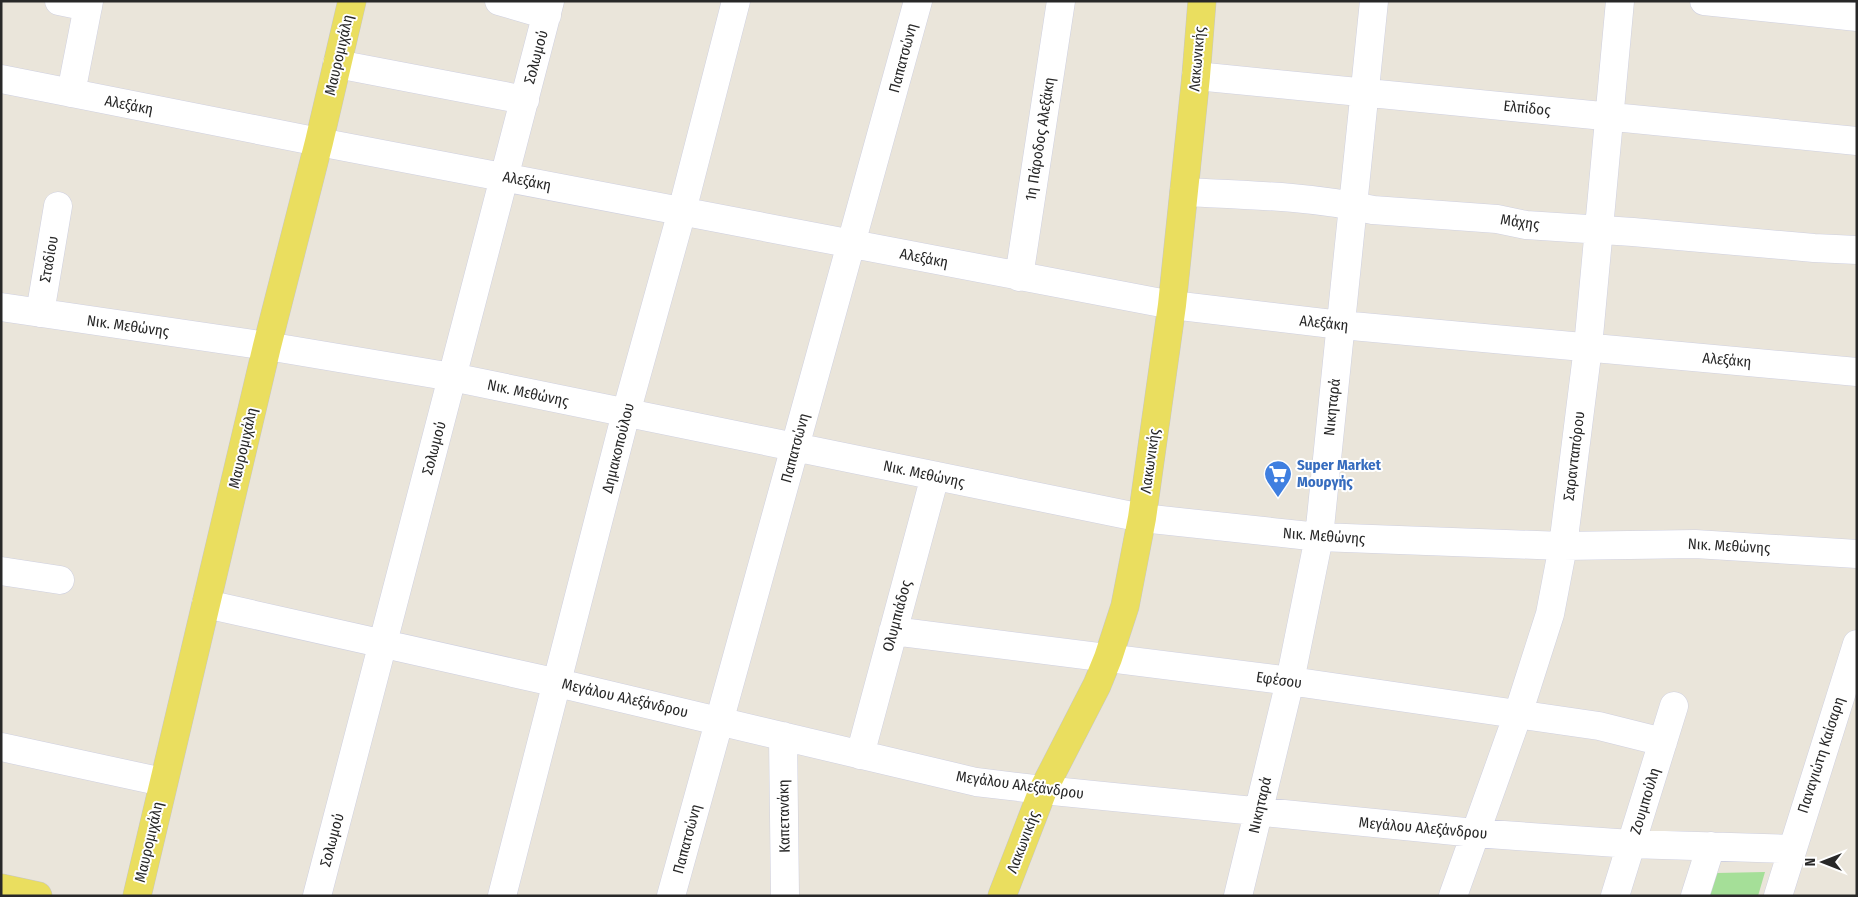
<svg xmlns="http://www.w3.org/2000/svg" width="1858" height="897" font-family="'Fira Sans Condensed',sans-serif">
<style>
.green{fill:#a5df98}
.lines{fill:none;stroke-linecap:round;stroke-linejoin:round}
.minor-casing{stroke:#cfd0e0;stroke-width:29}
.major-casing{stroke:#c7c7c7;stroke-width:29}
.minor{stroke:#fff;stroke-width:28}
.major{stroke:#eade5f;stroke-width:28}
.labels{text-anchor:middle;stroke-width:4;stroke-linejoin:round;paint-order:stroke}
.street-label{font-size:15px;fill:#282828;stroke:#fff}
.shop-label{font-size:15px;font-weight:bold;fill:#366cbe;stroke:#fff;text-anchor:start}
</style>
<rect width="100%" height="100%" fill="#eae5da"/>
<!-- green -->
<path class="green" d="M1765,872l-7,24h-50l8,-23z"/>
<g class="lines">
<!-- minor casing -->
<g class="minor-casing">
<path id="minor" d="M59,1l29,6
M499,1l48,14
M1704,1l153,16
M337,64l188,36
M1196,76l661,65
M1,79l318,63 853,163 169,20 516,47
M71,93l18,-92
M1184,192c63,3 127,4 189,18l124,9 29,6 107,7 181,16 43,2
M1019,277l42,-276
M1,307l266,39 185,31 690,141 177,19 244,9 132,-2 162,10
M40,313l18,-107
M1,571l59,9
M206,604l352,79 418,99 67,8 432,43 156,11 161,5
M893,631l397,50 309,45 64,16
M783,736l2,160
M1,747l162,35
M860,755l75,-279
M317,896l233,-895
M502,896l124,-483 56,-202 54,-210
M671,896l247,-895
M1238,896l52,-215 29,-144 55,-536
M1453,896l65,-182 32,-100 13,-68 25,-199 32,-346
M1615,896l59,-190
M1695,896l16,-50
M1778,896l79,-252"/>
</g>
<!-- major casing -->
<g class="major-casing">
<path id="major" d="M1,888l37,8
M137,896l130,-550 52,-204 33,-141
M1002,896l41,-106 54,-105 11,-27 17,-52 17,-88 30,-213 24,-229 6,-75"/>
</g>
<!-- minor -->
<use href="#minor" class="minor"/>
<!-- major -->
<use href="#major" class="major"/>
</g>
<!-- icons -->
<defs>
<g id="supermarket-pin" transform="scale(1.4375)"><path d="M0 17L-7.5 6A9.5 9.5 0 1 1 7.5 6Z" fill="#3f7fe0" stroke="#fff"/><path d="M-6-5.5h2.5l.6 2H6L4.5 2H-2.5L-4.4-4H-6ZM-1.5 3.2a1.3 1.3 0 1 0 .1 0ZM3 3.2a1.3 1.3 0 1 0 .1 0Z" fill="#fff"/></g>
</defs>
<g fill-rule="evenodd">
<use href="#supermarket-pin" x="1278" y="474"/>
</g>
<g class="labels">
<!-- street labels -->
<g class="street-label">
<text transform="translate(339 55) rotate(-77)" y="5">Μαυρομιχάλη</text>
<text transform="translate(536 57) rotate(-75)" y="5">Σολωμού</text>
<text transform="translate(903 58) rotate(-75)" y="5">Παπατσώνη</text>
<text transform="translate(1197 59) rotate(-85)" y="5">Λακωνικής</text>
<text transform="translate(129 105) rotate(11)" y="5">Αλεξάκη</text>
<text transform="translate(1527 108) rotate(6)" y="5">Ελπίδος</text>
<text transform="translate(1040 139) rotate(-81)" y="5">1η Πάροδος Αλεξάκη</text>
<text transform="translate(527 181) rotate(11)" y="5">Αλεξάκη</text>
<text transform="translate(1520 222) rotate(8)" y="5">Μάχης</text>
<text transform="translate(924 258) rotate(11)" y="5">Αλεξάκη</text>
<text transform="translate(49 259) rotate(-80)" y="5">Σταδίου</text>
<text transform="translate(1324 323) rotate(6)" y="5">Αλεξάκη</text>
<text transform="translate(128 326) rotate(8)" y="5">Νικ. Μεθώνης</text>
<text transform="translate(1727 360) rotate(5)" y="5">Αλεξάκη</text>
<text transform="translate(528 393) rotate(12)" y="5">Νικ. Μεθώνης</text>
<text transform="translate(1332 407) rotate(-84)" y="5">Νικηταρά</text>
<text transform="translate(243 448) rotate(-77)" y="5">Μαυρομιχάλη</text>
<text transform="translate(434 448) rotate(-75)" y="5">Σολωμού</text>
<text transform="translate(618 448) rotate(-76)" y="5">Δημακοπούλου</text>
<text transform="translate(795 448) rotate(-75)" y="5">Παπατσώνη</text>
<text transform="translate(1574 456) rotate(-83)" y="5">Σαρανταπόρου</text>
<text transform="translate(1150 461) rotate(-82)" y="5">Λακωνικής</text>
<text transform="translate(924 474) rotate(12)" y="5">Νικ. Μεθώνης</text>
<text transform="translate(1324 536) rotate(4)" y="5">Νικ. Μεθώνης</text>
<text transform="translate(1729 546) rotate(3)" y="5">Νικ. Μεθώνης</text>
<text transform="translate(897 616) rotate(-75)" y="5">Ολυμπιάδος</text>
<text transform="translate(1279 680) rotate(8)" y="5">Εφέσου</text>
<text transform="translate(625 698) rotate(13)" y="5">Μεγάλου Αλεξάνδρου</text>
<text transform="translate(1821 755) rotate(-72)" y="5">Παναγιώτη Καίσαρη</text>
<text transform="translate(1020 785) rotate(8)" y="5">Μεγάλου Αλεξάνδρου</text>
<text transform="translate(1645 801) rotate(-73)" y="5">Ζουμπούλη</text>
<text transform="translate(1260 805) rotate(-77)" y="5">Νικηταρά</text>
<text transform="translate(784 816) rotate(-91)" y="5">Καπετανάκη</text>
<text transform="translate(1423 828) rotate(5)" y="5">Μεγάλου Αλεξάνδρου</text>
<text transform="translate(687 839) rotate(-75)" y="5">Παπατσώνη</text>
<text transform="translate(332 840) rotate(-75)" y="5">Σολωμού</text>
<text transform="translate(149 842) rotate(-77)" y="5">Μαυρομιχάλη</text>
<text transform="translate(1023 842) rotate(-69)" y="5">Λακωνικής</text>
</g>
<!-- shop labels -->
<g class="shop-label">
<text x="1297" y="470">Super Market<tspan x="1297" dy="17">Μουργής</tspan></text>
</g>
</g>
<!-- border -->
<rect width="1858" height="897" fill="none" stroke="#282828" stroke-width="5"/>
<!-- north arrow -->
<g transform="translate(1823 862) rotate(270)" stroke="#ffffff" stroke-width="4" paint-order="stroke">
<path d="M0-4L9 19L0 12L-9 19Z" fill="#282828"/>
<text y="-8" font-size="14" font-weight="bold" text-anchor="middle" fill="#282828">N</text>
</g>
</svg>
